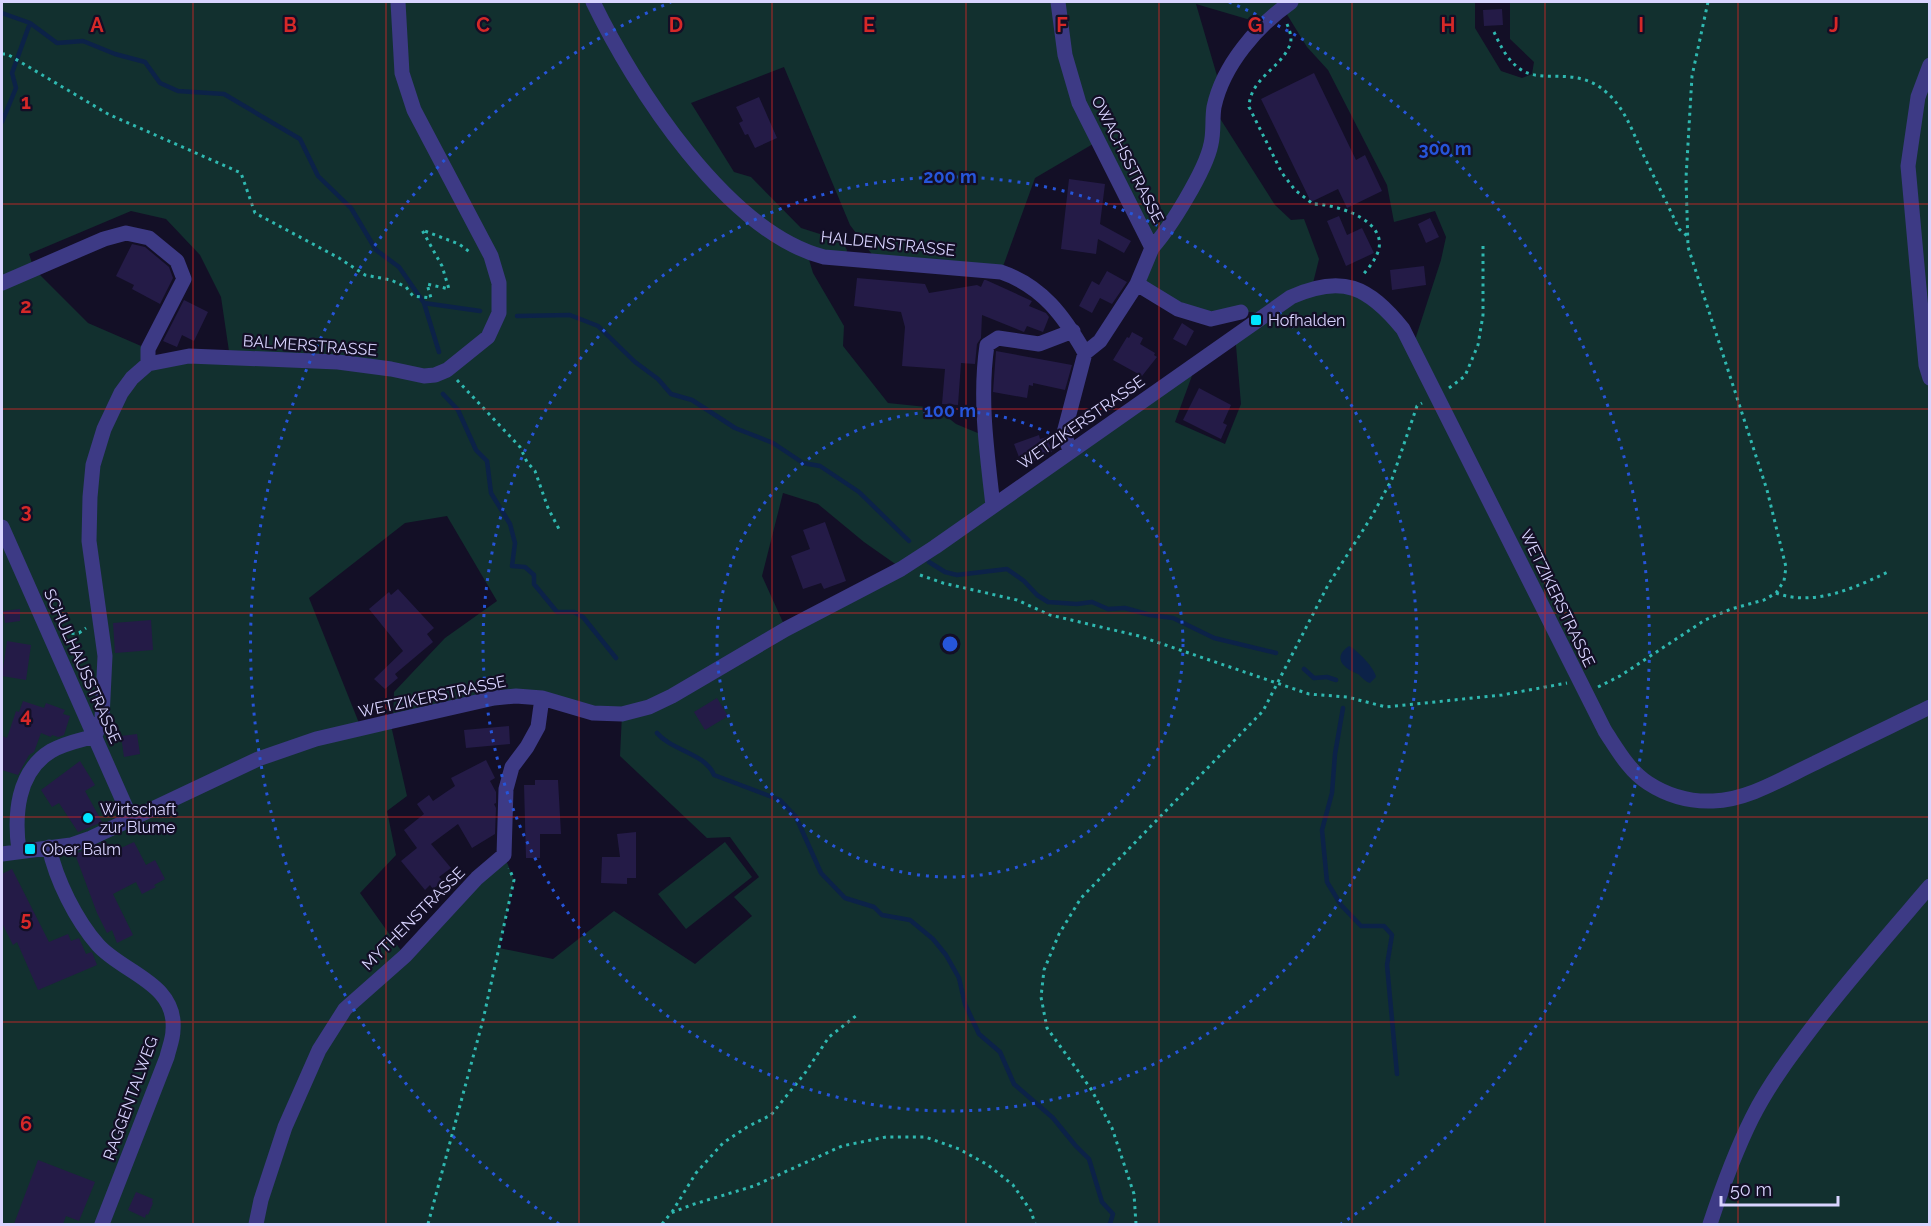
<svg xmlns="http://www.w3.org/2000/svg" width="1931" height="1226" font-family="Raleway,sans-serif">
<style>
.green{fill:#12302f;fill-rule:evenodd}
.water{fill:#0c2248}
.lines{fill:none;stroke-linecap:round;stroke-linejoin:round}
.stream{stroke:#0c2248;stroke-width:4.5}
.building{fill:#241b47}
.path{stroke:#2fb8b0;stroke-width:3;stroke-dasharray:3 4.5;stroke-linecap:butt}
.minor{stroke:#3d3a85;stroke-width:15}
.grid{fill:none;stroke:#d62828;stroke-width:1.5;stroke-opacity:0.55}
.ring{fill:none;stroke:#2655da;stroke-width:3;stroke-dasharray:3 6}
.poi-dot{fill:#00e5ff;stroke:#130f26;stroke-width:2}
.labels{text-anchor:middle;stroke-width:4.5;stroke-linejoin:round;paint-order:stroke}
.street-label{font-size:16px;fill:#d9d4ff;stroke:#130f26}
.poi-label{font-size:16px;fill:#d9d4ff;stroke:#130f26;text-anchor:start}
.grid-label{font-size:20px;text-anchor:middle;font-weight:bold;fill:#d62828;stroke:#130f26;stroke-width:4.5;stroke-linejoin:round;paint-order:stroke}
.centre{fill:#2655da;stroke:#130f26;stroke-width:3}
.ring-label{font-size:18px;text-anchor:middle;font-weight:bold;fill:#2655da;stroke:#130f26;stroke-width:4.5;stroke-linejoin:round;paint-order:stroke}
</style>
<rect width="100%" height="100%" fill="#130f26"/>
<!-- green -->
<path class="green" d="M2,2h1473v26l26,43 21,7 10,-4 2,-12 -24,-23v-37h419v1222h-1927zM1196,4l68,20 19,-16 24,39 21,23 59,115 7,37 41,-11 11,26 -5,23 -28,86 -60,-58 -41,-1 7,-28 -15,-40 -13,1 -16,-15 -61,-96 6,-23zM784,67l66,158 27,36 124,11 34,-94 63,-37 54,107 -15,36 74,35 30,-7h12l7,4 -25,18 6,70 -16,40 -50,-22 22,-60 -204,143 -8,-69 -29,-12 -20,-16 -48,-5 -45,-57 1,-20 -31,-53 -6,-20 38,5 2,-8 -5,-9 -41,-13 -50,-51 -17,-5 -43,-69zM131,211l35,8 34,36 21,42 9,61 -82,6v-15l-60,-26 -54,-54 -5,-15zM783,493l35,11 46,38 37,26 -115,61 -24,-53zM447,516l50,85 -52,37 -51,54 -1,29 149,-23 80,16 -2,42 87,82 23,-1 29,40 -25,20 18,19 -57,48 -81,-53 -61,48 -54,-11 15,-68 -10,-25 -99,101 -45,-63 36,-38 -9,-44 20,-15 -17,-75 -29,7 -52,-130 96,-75z
M725,842l27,35 -66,52 -28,-35z"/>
<!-- water -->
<path class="water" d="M1349,646c8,4 26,22 27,31l-6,6c-6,-2 -8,-6 -12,-9 -13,-5 -27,-16 -9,-28z"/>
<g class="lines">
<!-- stream -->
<path class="stream" d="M2,13l28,10 27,20 26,-2 32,13 30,8 15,21 18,8 46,3 76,45 18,37 33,32 25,42 23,17 25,36 56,8
M2,122l14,-34 -4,-15 18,-50
M424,303l15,49
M517,316l53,-1 28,11 37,36 23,17 13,15 21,6 43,28 38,15 30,20 17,3 39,26 50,49
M443,394l15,16 18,40 11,11 4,32 19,31 5,19 -3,23 13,1 9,8v9l23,28h17l9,5 33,41
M929,562l16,10 12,3 50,-6 17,12 13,14 11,7 29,2 15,-2 16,7 17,-1 25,7 23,3 41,20 62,15
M1304,669l10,9 13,-1 9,3
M1343,708l-8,46 -3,39 -10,37 5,52 14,23 20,21h23l8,9 -5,30 10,109
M657,733c15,18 48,20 57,42l66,25 16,17 25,56 24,25 29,9 8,8 28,5 23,19 13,16 13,23 6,26 14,30 21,18 14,32 39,34 22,27 14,14 13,43 11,12 -3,10"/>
</g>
<!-- building -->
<path class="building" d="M1502,9l1,16 -19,1 -1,-16z
M1314,73l42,87 9,-5 17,36 -35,17 -9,-19 -27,13 -50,-103z
M759,97l18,41 -22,10 -7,-14 -3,1 -6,-12 4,-2 -7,-14z
M1069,179l36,5 -5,40 31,17 -7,12 -26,-14 -2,15 -35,-5z
M1339,216l8,19 15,-7 12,25 -28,13 -19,-45z
M1430,218l9,19 -13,6 -8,-19z
M132,244l13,3 24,20 4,11 -13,26 -28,-15 2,-4 -18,-9z
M1424,266l2,19 -34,5 -2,-20z
M1107,271l20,11 -15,22 -12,-6 -8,15 -13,-7 13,-25 7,4z
M857,278l68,6 4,9 48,-8 4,2 3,-7h2l46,21 -3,5 17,7 3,4 -6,15 -16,-6 -3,6 -42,-17 -1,23 -4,6 -2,20 -14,-1 -3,42 -16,-1 3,-35 -43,-3 3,-39 -4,-15 -47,-6z
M184,300l24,12 -14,29 -12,-6 -5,12 -14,-6z
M1182,323l12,8 -8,15 -13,-7z
M1132,332l11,6 -3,6 15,9 -1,2 3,2 -15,19 -29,-16 14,-23 2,1z
M996,351l76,14 -7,25 -32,-7v3l-4,-1 -2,13 -34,-6z
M1199,388l32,17 -8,18 4,2 -6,14 -38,-19z
M1039,435l1,4 7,-2 5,15 -7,2 1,3 -24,8 -8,-21z
M825,522l21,59 -22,8 -3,-6 -18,6 -12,-33 19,-7 -7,-19z
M398,589l36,39 -7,6 6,8 -38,32 3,4 -13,11 -11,-10 29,-28 -34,-42 20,-17 2,3z
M20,609v12l-15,2 -2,-12z
M151,620l2,30 -38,3 -2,-30z
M7,641l24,4 -5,35 -24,-4z
M717,698l11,18 -23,14 -11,-18z
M23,701l21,7 2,-5 19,7 -2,4 7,2 -6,19 -6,2 -6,-2 -1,2 -10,-4 -7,19 -5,3 -11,20 -16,-5v-34l5,2 9,-27 3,1z
M509,726l1,18 -44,4 -2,-18z
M137,734l3,20 -16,3 -3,-21z
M486,760l9,18 -5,3 6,11v11l-2,1 2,4 -1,26 -23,14 -14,-24 -27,20 20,24 -12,9 4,4 -10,8 -3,-4 -5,5 -24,-29 16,-13 -13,-18 20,-16 -7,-10 12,-9 4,6 22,-15 -4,-8z
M80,761l15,24 -10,6 17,31 -24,10 -19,-29 -7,4 -11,-17z
M535,780h23l3,54h-21v24h-14l-2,-73h11z
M636,832v46h-9v6l-26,-1 1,-26h18l-3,-23z
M104,842l4,12 26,-12 12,23 9,-5 10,19 -11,6 2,2 -14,7 -6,-12 -23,12 20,41 -16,8 -5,-13 -5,3 -10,-20 -22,-59z
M12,869l37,73 19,-8 3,7 8,-3 7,16 6,-2 5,13 -59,25 -21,-48 -4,3 -11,-22v-49z
M38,1160l57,22 -16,39 -13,-5 -3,8h-49z
M136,1192l17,7 -1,3 1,1 -5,12 -2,-1 -1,4 -17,-8z"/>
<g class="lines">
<!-- path -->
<path class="path" d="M1287,24c3,7 6,16 2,23 -10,22 -39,32 -40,60l33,66 13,17 18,14c20,0 61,12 66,35 3,14 -9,27 -17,37
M1494,32c6,13 13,28 26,37 22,16 56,-4 86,23 18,15 26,38 35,58 13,27 26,53 38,79l8,7
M2,54h5l101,60 133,59 14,40 84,45 26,17 26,5 15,7 7,9 18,2 -4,-14 22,5 -7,-23 -20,-36 37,14 12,9
M457,380l63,67 7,15 8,9 13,37 12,23
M1449,388l16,-12 13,-31 5,-30v-73
M920,575l23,8 74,17 33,15 89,21 170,58 38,3 39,10 116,-12 65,-12
M1776,593c38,14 78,-5 112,-21
M64,634l15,-1 7,-5
M1598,687l22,-11 85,-56 26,-11 33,-9 12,-7 8,-12 2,-14 -19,-77 -79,-243 -2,-69 6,-102 16,-74
M672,1212l24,-39 27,-30 24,-16 24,-12 34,-42 24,-36 28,-22
M428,1224l55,-204 31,-140 -5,-12
M662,1224l9,-11 20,-8 63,-19 88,-40 44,-9h39l34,12 29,16 25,20 18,26 4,13
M1136,1224l-2,-30 -22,-66 -21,-39 -44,-61 -6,-31 3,-27 15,-36 22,-36 182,-187 65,-126 44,-69 20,-37 25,-73 5,-3"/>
<!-- minor -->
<path class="minor" d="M593,2c41,85 134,230 231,255l177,15c41,14 63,44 84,81
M1058,2l7,53 14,48 73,145 -15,36 -37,57 -15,12 -21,80 6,18
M1930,65l-12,32 -10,69 18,199 4,13
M1152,248c18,-20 54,-78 59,-104 3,-12 1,-25 3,-37 9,-42 43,-81 77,-105
M2,283l102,-44 22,-6 23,5 28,23 7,18 -36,70v15
M1137,284l41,25 33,10 30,-7
M993,506c-6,-54 -14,-107 -6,-161l11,-7 41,6 34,-13
M2,527l129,292
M49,847c7,33 27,73 49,98 25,28 79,38 75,85 0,9 -4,18 -6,27l-65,167
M19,851c-5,-36 -2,-79 32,-100 13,-8 30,-11 44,-15l7,-18 3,-62 -16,-115 1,-44 3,-32 11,-36 17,-36 11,-15 16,-14 41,-8 149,6 53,7 33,7 11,-1 12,-5 41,-33 11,-24v-30l-8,-27 -77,-146 -12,-37 -4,-71
M2,854l69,-9 20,-7 167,-79 58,-20 77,-18 101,-23 22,-2 26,2 51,15 29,1 27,-7 23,-11 114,-67 115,-60 34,-22 356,-250c51,-23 77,-11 112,32l202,402c12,18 24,40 43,52 20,13 42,19 65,18 35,-1 70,-23 102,-38 38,-19 76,-37 115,-56
M256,1224l5,-24 24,-73 34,-77 26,-41 60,-53 72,-78 27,-23 2,-66 6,-22 15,-20 11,-20 4,-29
M1710,1224c12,-36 25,-72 42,-106 19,-38 46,-72 72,-106 34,-43 70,-84 106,-126"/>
</g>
<!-- grid -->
<path class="grid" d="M193,2v1222M386,2v1222M579,2v1222M772,2v1222M966,2v1222M1159,2v1222M1352,2v1222M1545,2v1222M1738,2v1222M2,204h1928M2,409h1928M2,613h1928M2,817h1928M2,1022h1928"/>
<!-- distance rings -->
<g class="ring">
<circle cx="950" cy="644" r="233"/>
<circle cx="950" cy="644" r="467"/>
<path d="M559 1224A700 700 0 0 1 671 2M1229 2A700 700 0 0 1 1341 1224"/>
</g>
<!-- markers -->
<g class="poi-dot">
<rect x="1250" y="314" width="12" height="12" rx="3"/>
<circle cx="88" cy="818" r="6"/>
<rect x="24" y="843" width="12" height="12" rx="3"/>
</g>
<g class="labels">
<!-- street labels -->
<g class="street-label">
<text transform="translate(1128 159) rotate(63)" y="6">OWACHSSTRASSE</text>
<text transform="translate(888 243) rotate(6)" y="6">HALDENSTRASSE</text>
<text transform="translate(310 345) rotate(4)" y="6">BALMERSTRASSE</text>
<text transform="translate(1081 422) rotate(-35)" y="6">WETZIKERSTRASSE</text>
<text transform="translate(1558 598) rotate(64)" y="6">WETZIKERSTRASSE</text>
<text transform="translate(83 666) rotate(66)" y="6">SCHULHAUSSTRASSE</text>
<text transform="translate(432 696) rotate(-12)" y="6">WETZIKERSTRASSE</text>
<text transform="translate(413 918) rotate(-45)" y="6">MYTHENSTRASSE</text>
<text transform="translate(130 1098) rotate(-70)" y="6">RAGGENTALWEG</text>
</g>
<!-- poi labels -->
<g class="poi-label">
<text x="1268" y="326">Hofhalden</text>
<text x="100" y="815">Wirtschaft<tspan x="100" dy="18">zur Blume</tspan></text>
<text x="42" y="855">Ober Balm</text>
</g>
</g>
<g class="grid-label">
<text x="97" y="32">A</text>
<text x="290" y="32">B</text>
<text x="483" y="32">C</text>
<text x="676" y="32">D</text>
<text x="869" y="32">E</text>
<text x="1062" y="32">F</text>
<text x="1255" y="32">G</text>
<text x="1448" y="32">H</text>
<text x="1641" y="32">I</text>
<text x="1834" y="32">J</text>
<text x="26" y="109">1</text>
<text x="26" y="313">2</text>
<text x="26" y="518">3</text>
<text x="26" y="722">4</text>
<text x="26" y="926">5</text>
<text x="26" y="1131">6</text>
</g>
<circle cx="950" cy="644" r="9" class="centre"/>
<g class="ring-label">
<text x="1445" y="155">300 m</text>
<text x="950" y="183">200 m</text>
<text x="950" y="417">100 m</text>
</g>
<!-- border -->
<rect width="1931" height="1226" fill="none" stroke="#d9d4ff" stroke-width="6"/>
<!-- scale -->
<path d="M1721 1196v9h117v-9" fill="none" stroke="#d9d4ff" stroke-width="3"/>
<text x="1730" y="1196" font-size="18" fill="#d9d4ff" stroke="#130f26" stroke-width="4.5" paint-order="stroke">50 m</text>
</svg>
